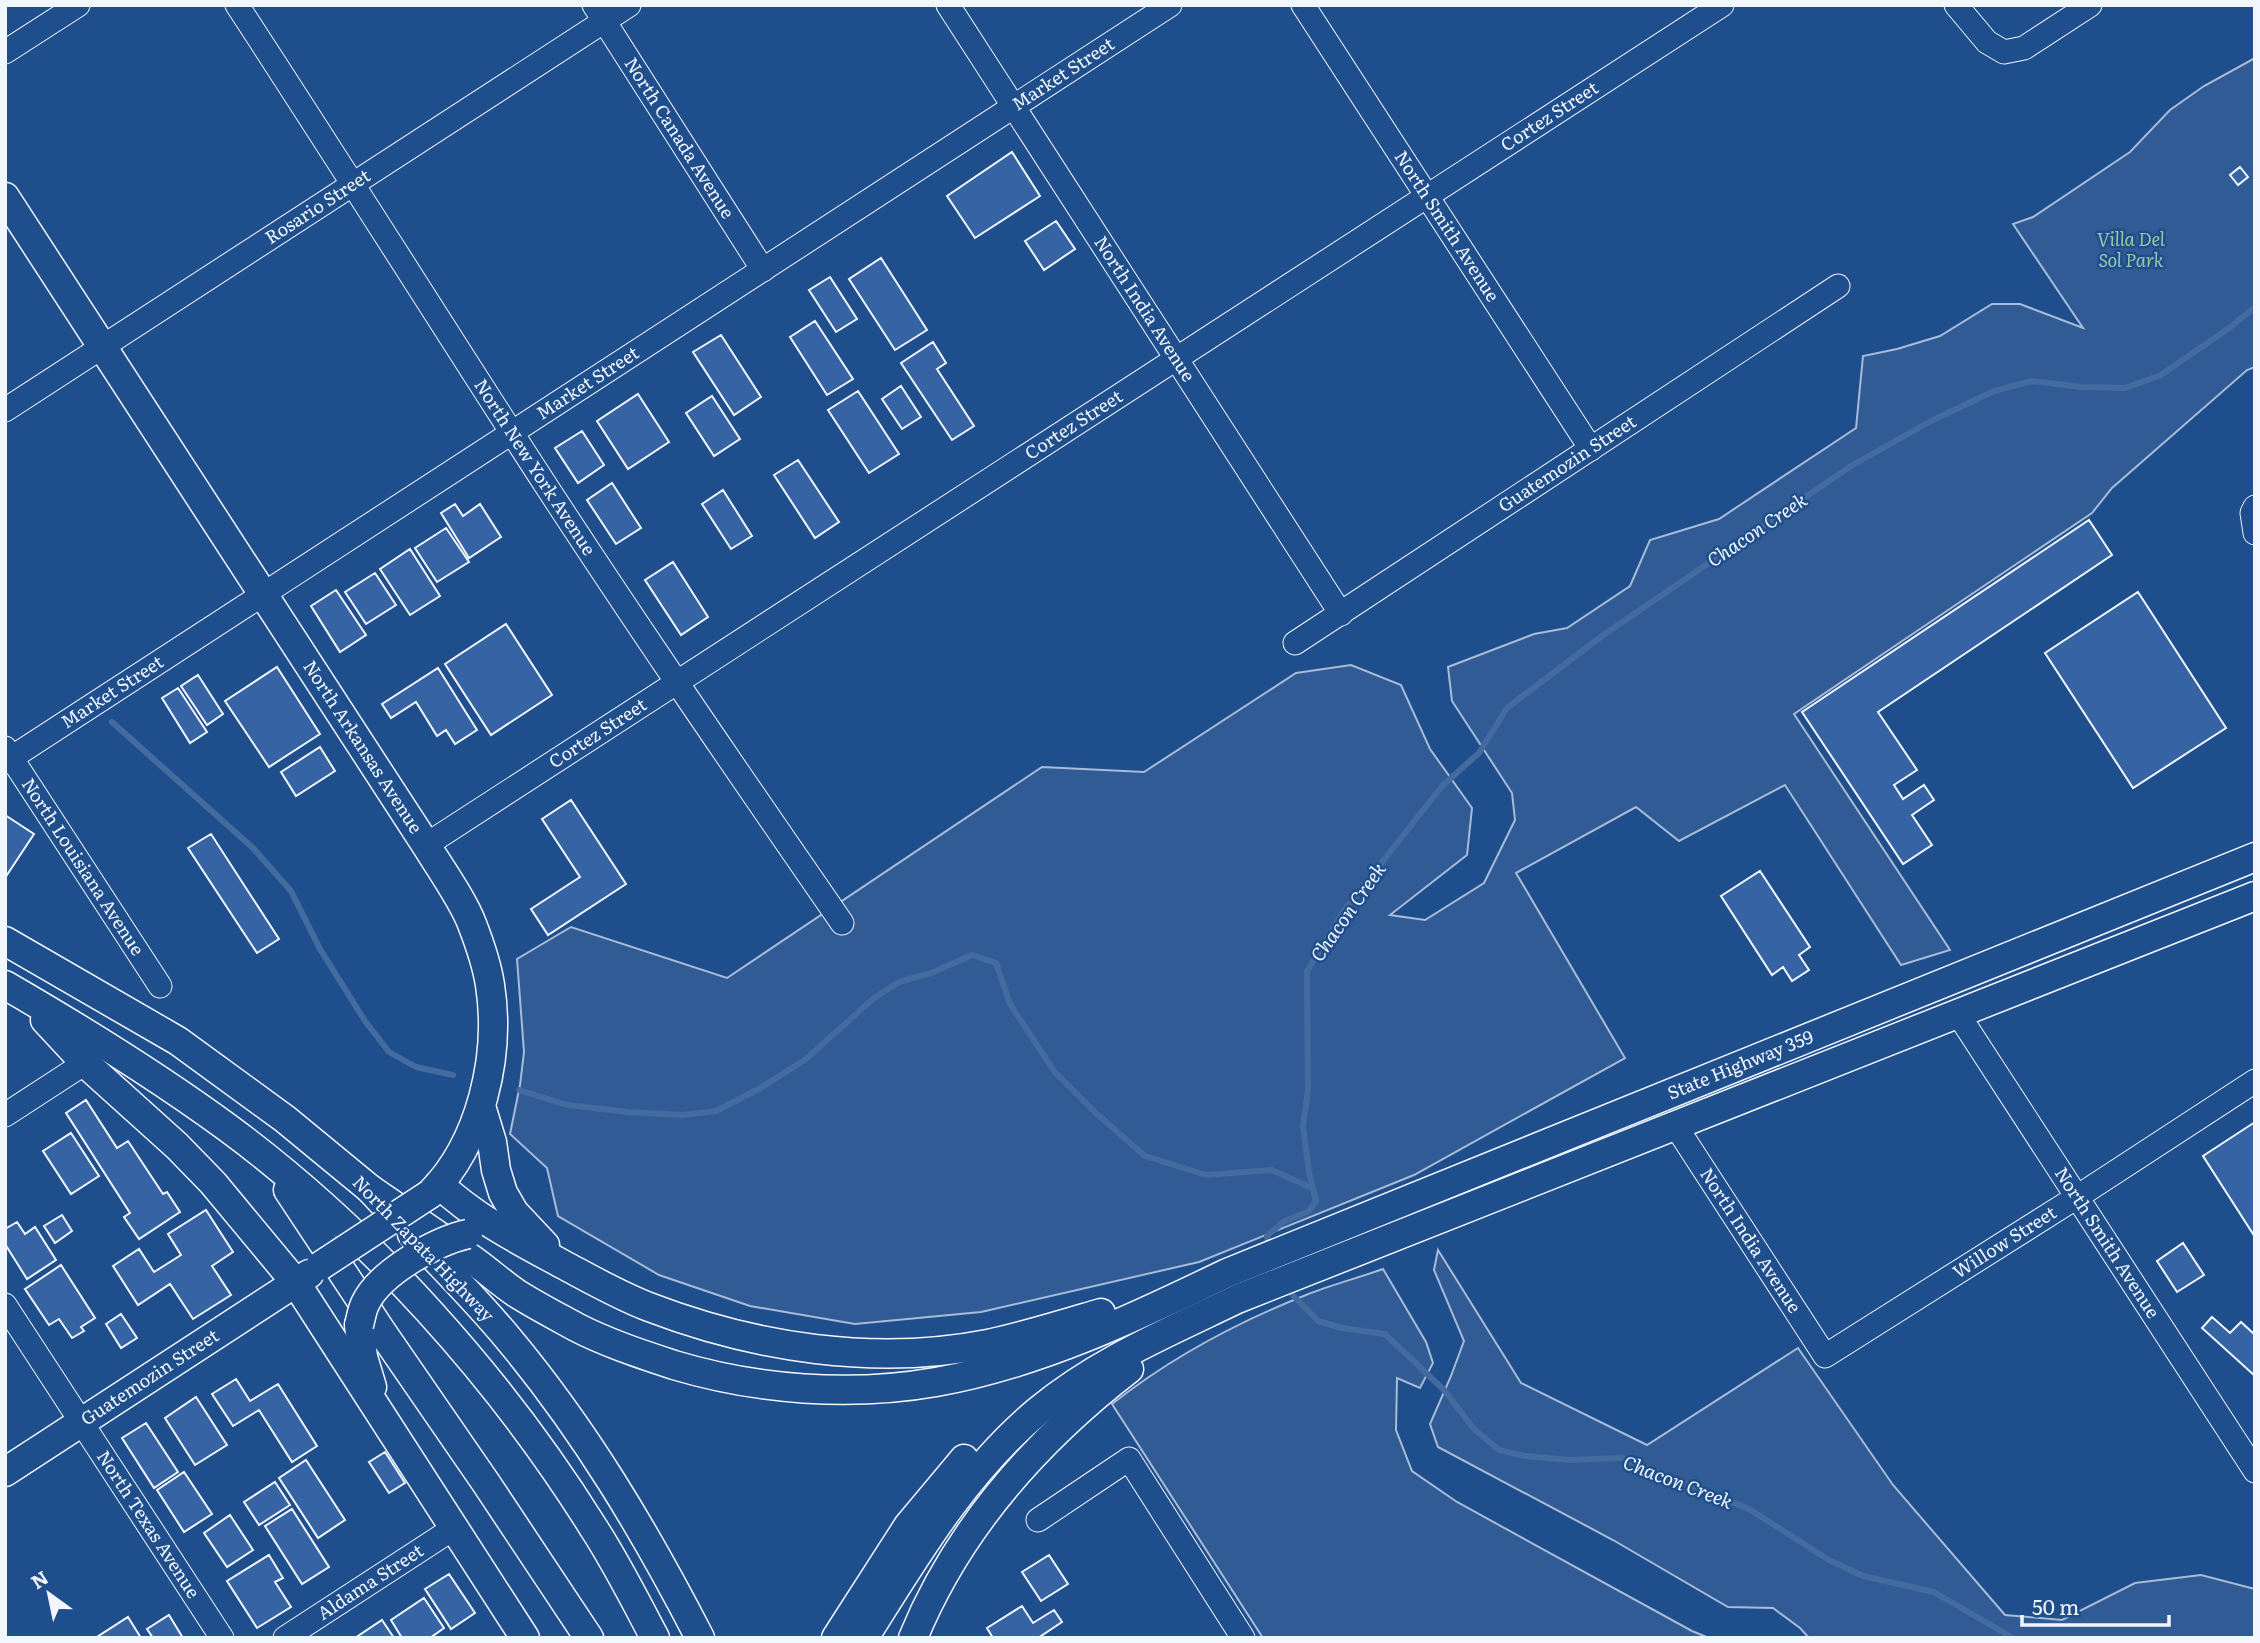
<svg xmlns="http://www.w3.org/2000/svg" width="2260" height="1643" font-family="Literata,serif">
<style>
.green{fill:#305b95;stroke:#a8bbd7;stroke-width:2}
.lines{fill:none;stroke-linecap:round;stroke-linejoin:round}
.stream{stroke:#446ba0;stroke-width:6}
.building{fill:#3563a3;stroke:#f2f6ff;stroke-width:2}
.minor-casing{stroke:#f2f6ff;stroke-width:25}
.major-casing{stroke:#f2f6ff;stroke-width:31}
.minor{stroke:#1f4e8c;stroke-width:23}
.major{stroke:#1f4e8c;stroke-width:28}
.major-bridge-casing{stroke:#f2f6ff;stroke-width:31;stroke-linecap:butt}
.major-bridge{stroke:#1f4e8c;stroke-width:28}
.labels{text-anchor:middle;stroke-width:5;stroke-linejoin:round;paint-order:stroke}
.street-label{font-size:18px;fill:#f2f6ff;stroke:#1f4e8c}
.park-label{font-size:18px;font-style:italic;fill:#97c8a6;stroke:#1f4e8c}
.water-label{font-size:19px;font-style:italic;fill:#f2f6ff;stroke:#1f4e8c}
</style>
<rect width="100%" height="100%" fill="#1f4e8c"/>
<!-- green -->
<path class="green" d="M2255,58v309l-8,3 -135,118 -20,25 -298,201 156,236 -49,15 -116,-180 -106,56 -43,-34 -120,66 109,185 -211,117 -215,87 -218,50 -126,12 -105,-18 -91,-31 -101,-59 -11,-48 -37,-34 10,-49 4,-33 -7,-93 54,-32 156,51 315,-211 102,5 152,-99 55,-8 50,20 29,64 42,59 -5,47 -77,60 35,5 59,-37 31,-63 -3,-27 -60,-92 -4,-34 86,-33 33,-6 63,-42 20,-46 69,-21 137,-91 7,-72 34,-7 43,-13 52,-32h28l63,24 -70,-104 20,-7 97,-65 40,-42 34,-24z
M1438,1250l83,133 126,62 151,-97 95,137 112,130 57,5 73,-37 66,-8 54,14v49h-446l-9,-10 -27,-20 -45,-1 -115,-67 -175,-93 -8,-23 21,-48 13,-35 -30,-71z
M1383,1269l43,73 7,21 -13,25 -23,-10 -1,52 16,41 45,31 235,129 17,7h-446l-151,-234c57,-45 126,-82 194,-109 25,-10 52,-17 77,-26z"/>
<g class="lines">
<!-- stream -->
<path class="stream" d="M112,722l141,126 38,43 29,58 45,72 24,31 27,15 37,8
M519,1090l48,15 61,7 54,3 34,-4 43,-22 47,-30 68,-61 25,-16 32,-9 41,-18 24,8 14,41 44,67 43,43 48,42 61,19 66,-5 40,18
M1269,1249l-2,-13 16,-14 26,-11 7,-10 -7,-29 -6,-45 5,-38 -1,-118 36,-59 99,-126 37,-33 28,-45 95,-72 249,-170 80,-45 63,-30 38,-10 49,6 44,1 36,-13 68,-47 26,-21
M1285,1287l33,34 24,7 43,6 59,56 30,39 25,21 26,6 45,4 52,-2 127,51 80,51 34,16 71,16 79,46"/>
</g>
<!-- building -->
<path class="building" d="M1012,152l28,44 -65,42 -28,-42z
M2240,167l8,10 -10,8 -8,-10z
M1056,221l19,28 -31,21 -19,-29z
M881,258l46,72 -32,20 -46,-71z
M830,277l27,42 -21,13 -27,-42z
M815,321l38,58 -26,16 -37,-58z
M721,335l40,62 -27,18 -41,-63z
M933,342l13,21 -9,6 37,57 -22,14 -51,-77z
M901,386l20,31 -19,12 -20,-30z
M858,391l41,63 -30,19 -41,-63z
M638,394l31,48 -41,27 -31,-48z
M712,396l28,43 -26,17 -28,-43z
M582,431l22,34 -26,18 -23,-35z
M798,460l41,62 -24,16 -41,-63z
M612,483l29,45 -25,16 -29,-44z
M723,490l29,46 -21,13 -29,-45z
M455,504l8,12 17,-12 21,33 -32,21 -28,-45z
M2089,520l23,35 -234,157 39,58 -23,15 9,14 21,-14 10,15 -22,15 20,30 -29,19 -101,-152z
M446,528l23,34 -32,20 -22,-34z
M410,549l30,47 -30,19 -30,-46z
M673,562l35,55 -27,18 -36,-55z
M375,573l21,32 -30,19 -21,-32z
M336,590l30,45 -26,17 -29,-46z
M2138,592l88,136 -93,60 -88,-135z
M506,624l46,71 -61,40 -46,-71z
M277,667l43,67 -51,33 -44,-66z
M438,668l39,62 -22,14 -9,-14 -9,6 -21,-34 -25,16 -9,-14z
M198,675l25,39 -16,11 -26,-39z
M178,688l29,44 -17,11 -28,-45z
M320,747l15,24 -39,25 -15,-24z
M571,800l55,84 -78,51 -17,-26 49,-32 -38,-58z
M5,815l29,19 -29,44z
M211,834l68,105 -22,14 -69,-105z
M1760,871l50,76 -11,8 10,15 -17,11 -9,-14 -11,8 -51,-79z
M86,1100l31,48 11,-7 35,53 4,-2 13,20 -41,27 -15,-22 6,-4 -64,-100z
M2255,1122v115l-52,-81z
M71,1133l28,43 -28,18 -28,-43z
M206,1210l27,42 -21,14 19,29 -38,24 -23,-35 -32,21 -25,-39 26,-17 15,23 27,-17 -13,-21z
M62,1215l10,16 -17,12 -11,-17z
M17,1222l8,12 10,-7 21,33 -29,19 -22,-35v-15z
M2183,1243l21,32 -27,17 -20,-31z
M61,1265l34,53 -14,9 3,4 -12,7 -13,-19 -10,6 -24,-36z
M121,1314l16,24 -16,10 -15,-24z
M2212,1317l18,16 11,-11 14,13v41l-53,-48z
M236,1379l14,22 28,-17 39,62 -25,16 -33,-52 -26,16 -21,-32z
M196,1397l31,48 -32,20 -30,-47z
M146,1423l32,49 -24,16 -32,-50z
M385,1452l20,31 -16,10 -20,-31z
M306,1460l39,60 -27,18 -39,-60z
M184,1472l28,42 -28,18 -27,-42z
M275,1482l15,23 -31,20 -15,-23z
M292,1509l37,58 -27,17 -37,-58z
M230,1515l23,35 -26,17 -23,-34z
M269,1555l14,23 -8,4 16,25 -34,21 -30,-47z
M1049,1555l19,29 -27,17 -19,-29z
M449,1574l26,39 -24,16 -26,-40z
M424,1598l20,30 -14,10h-28l-11,-18z
M1022,1606l11,17 21,-13 8,12 -24,16h-45l-6,-10z
M169,1615l14,23h-30l-6,-9z
M128,1617l13,21h-43l-1,-1z
M382,1620l12,18h-39z"/>
<g class="lines">
<!-- minor casing -->
<g class="minor-casing">
<g id="minor">
<path id="s1" d="M237,5c93,142 183,285 275,428 106,165 218,328 330,490"/>
<path id="s2" d="M594,5l169,265"/>
<path id="s3" d="M948,5l393,609"/>
<path id="s4" d="M1303,5l288,444"/>
<path d="M1956,5l31,37 17,10 20,-4 66,-43"/>
<path d="M5,52l73,-47"/>
<path id="s5" d="M5,410l624,-405"/>
<path d="M2255,507l-3,6 3,20"/>
<path id="s6" d="M1295,643l543,-357"/>
<path id="s7" d="M5,748l155,238"/>
<path id="s8" d="M5,762l1165,-757"/>
<path id="s9" d="M426,845l1296,-840"/>
<path id="s10" d="M1958,1014l297,457"/>
<path d="M5,1115l80,-52"/>
<path id="s11" d="M1675,1125l150,231 252,-159 178,-116"/>
<path id="s12" d="M5,1305l217,333"/>
<path d="M1038,1520l91,-61 114,179"/>
<path id="s13" d="M285,1638l169,-110"/>
</g>
</g>
<!-- major casing -->
<g class="major-casing">
<g id="major">
<path id="s14" d="M5,197l421,648c14,23 37,55 46,79 7,18 15,41 18,61 11,71 -9,158 -60,209"/>
<path d="M5,941l173,100 107,78 85,70 12,13"/>
<path d="M5,985c76,44 152,91 223,143 141,104 272,250 365,399 23,35 42,73 62,111"/>
<path d="M45,1020l40,43 92,83 36,37 83,100 229,355"/>
<path d="M481,1106l11,36 4,28 7,23 11,19 31,33"/>
<path d="M439,1184c37,35 81,57 125,81 28,15 56,31 85,42 107,41 226,59 339,37 38,-8 76,-20 113,-31"/>
<path id="s15" d="M370,1189c33,23 67,45 100,69 16,11 30,24 46,35 19,12 40,23 60,34 31,16 65,27 98,38 83,25 176,32 262,17 102,-18 198,-64 291,-109l1028,-416"/>
<path d="M288,1190l94,142 104,151 103,155"/>
<path d="M412,1234c32,34 65,67 95,103 77,92 138,194 193,301"/>
<path d="M359,1325l4,32 9,30"/>
<path id="s16" d="M5,1472l304,-198"/>
<path d="M836,1638l72,-112 56,-67"/>
<path d="M864,1638c51,-81 100,-165 174,-227 59,-49 131,-79 199,-112l1018,-403"/>
<path d="M913,1638c45,-110 123,-197 216,-269"/>
</g>
</g>
<!-- minor -->
<use href="#minor" class="minor"/>
<!-- major -->
<use href="#major" class="major"/>
<!-- major-bridge casing -->
<g class="major-bridge-casing">
<path id="major-bridge" d="M320,1266l110,-72
M359,1325c2,-7 3,-15 6,-21 14,-31 71,-63 103,-70"/>
</g>
<!-- major-bridge -->
<use href="#major-bridge" class="major-bridge"/>
</g>
<g class="labels">
<!-- street labels -->
<g class="street-label">
<text dy="6" stroke="none"><textPath href="#s8" startOffset="1262">Market Street</textPath></text>
<text dy="6" stroke="none"><textPath href="#s9" startOffset="1339">Cortez Street</textPath></text>
<text dy="6" stroke="none"><textPath href="#s2" startOffset="158">North Canada Avenue</textPath></text>
<text dy="6" stroke="none"><textPath href="#s5" startOffset="373">Rosario Street</textPath></text>
<text dy="6" stroke="none"><textPath href="#s4" startOffset="264">North Smith Avenue</textPath></text>
<text dy="6" stroke="none"><textPath href="#s3" startOffset="362">North India Avenue</textPath></text>
<text dy="6" stroke="none"><textPath href="#s8" startOffset="695">Market Street</textPath></text>
<text dy="6" stroke="none"><textPath href="#s9" startOffset="772">Cortez Street</textPath></text>
<text dy="6" stroke="none"><textPath href="#s6" startOffset="326">Guatemozin Street</textPath></text>
<text dy="6" stroke="none"><textPath href="#s1" startOffset="550">North New York Avenue</textPath></text>
<text dy="6" stroke="none"><textPath href="#s8" startOffset="128">Market Street</textPath></text>
<text dy="6" stroke="none"><textPath href="#s9" startOffset="205">Cortez Street</textPath></text>
<text dy="6" stroke="none"><textPath href="#s14" startOffset="656">North Arkansas Avenue</textPath></text>
<text dy="6" stroke="none"><textPath href="#s7" startOffset="142">North Louisiana Avenue</textPath></text>
<text dy="6" stroke="none"><textPath href="#s15" startOffset="1484">State Highway 359</textPath></text>
<text dy="6" stroke="none"><textPath href="#s11" startOffset="138">North India Avenue</textPath></text>
<text dy="6" stroke="none"><textPath href="#s11" startOffset="488">Willow Street</textPath></text>
<text dy="6" stroke="none"><textPath href="#s10" startOffset="273">North Smith Avenue</textPath></text>
<text transform="translate(423 1249) rotate(46)" y="6">North Zapata Highway</text>
<text dy="6" stroke="none"><textPath href="#s16" startOffset="173">Guatemozin Street</textPath></text>
<text dy="6" stroke="none"><textPath href="#s12" startOffset="262">North Texas Avenue</textPath></text>
<text dy="6" stroke="none"><textPath href="#s13" startOffset="102">Aldama Street</textPath></text>
</g>
<!-- park labels -->
<g class="park-label">
<text x="2131" y="246">Villa Del<tspan x="2131" dy="21">Sol Park</tspan></text>
</g>
<!-- water labels -->
<g class="water-label">
<text transform="translate(1757 530) rotate(-34)" y="7">Chacon Creek</text>
<text transform="translate(1348 912) rotate(-55)" y="7">Chacon Creek</text>
<text transform="translate(1678 1482) rotate(21)" y="7">Chacon Creek</text>
</g>
</g>
<!-- border -->
<rect width="2260" height="1643" fill="none" stroke="#f2f6ff" stroke-width="14"/>
<!-- north arrow -->
<g transform="translate(49 1594) rotate(327)" stroke="#1f4e8c" stroke-width="5" paint-order="stroke">
<path d="M0-5L12 26L0 18L-12 26Z" fill="#f2f6ff"/>
<text y="-10" font-size="19" font-weight="bold" text-anchor="middle" fill="#f2f6ff">N</text>
</g>
<!-- scale -->
<path d="M2022 1615v10h147v-10" fill="none" stroke="#f2f6ff" stroke-width="3.5"/>
<text x="2032" y="1615" font-size="21" fill="#f2f6ff" stroke="#1f4e8c" stroke-width="5" paint-order="stroke">50 m</text>
</svg>
